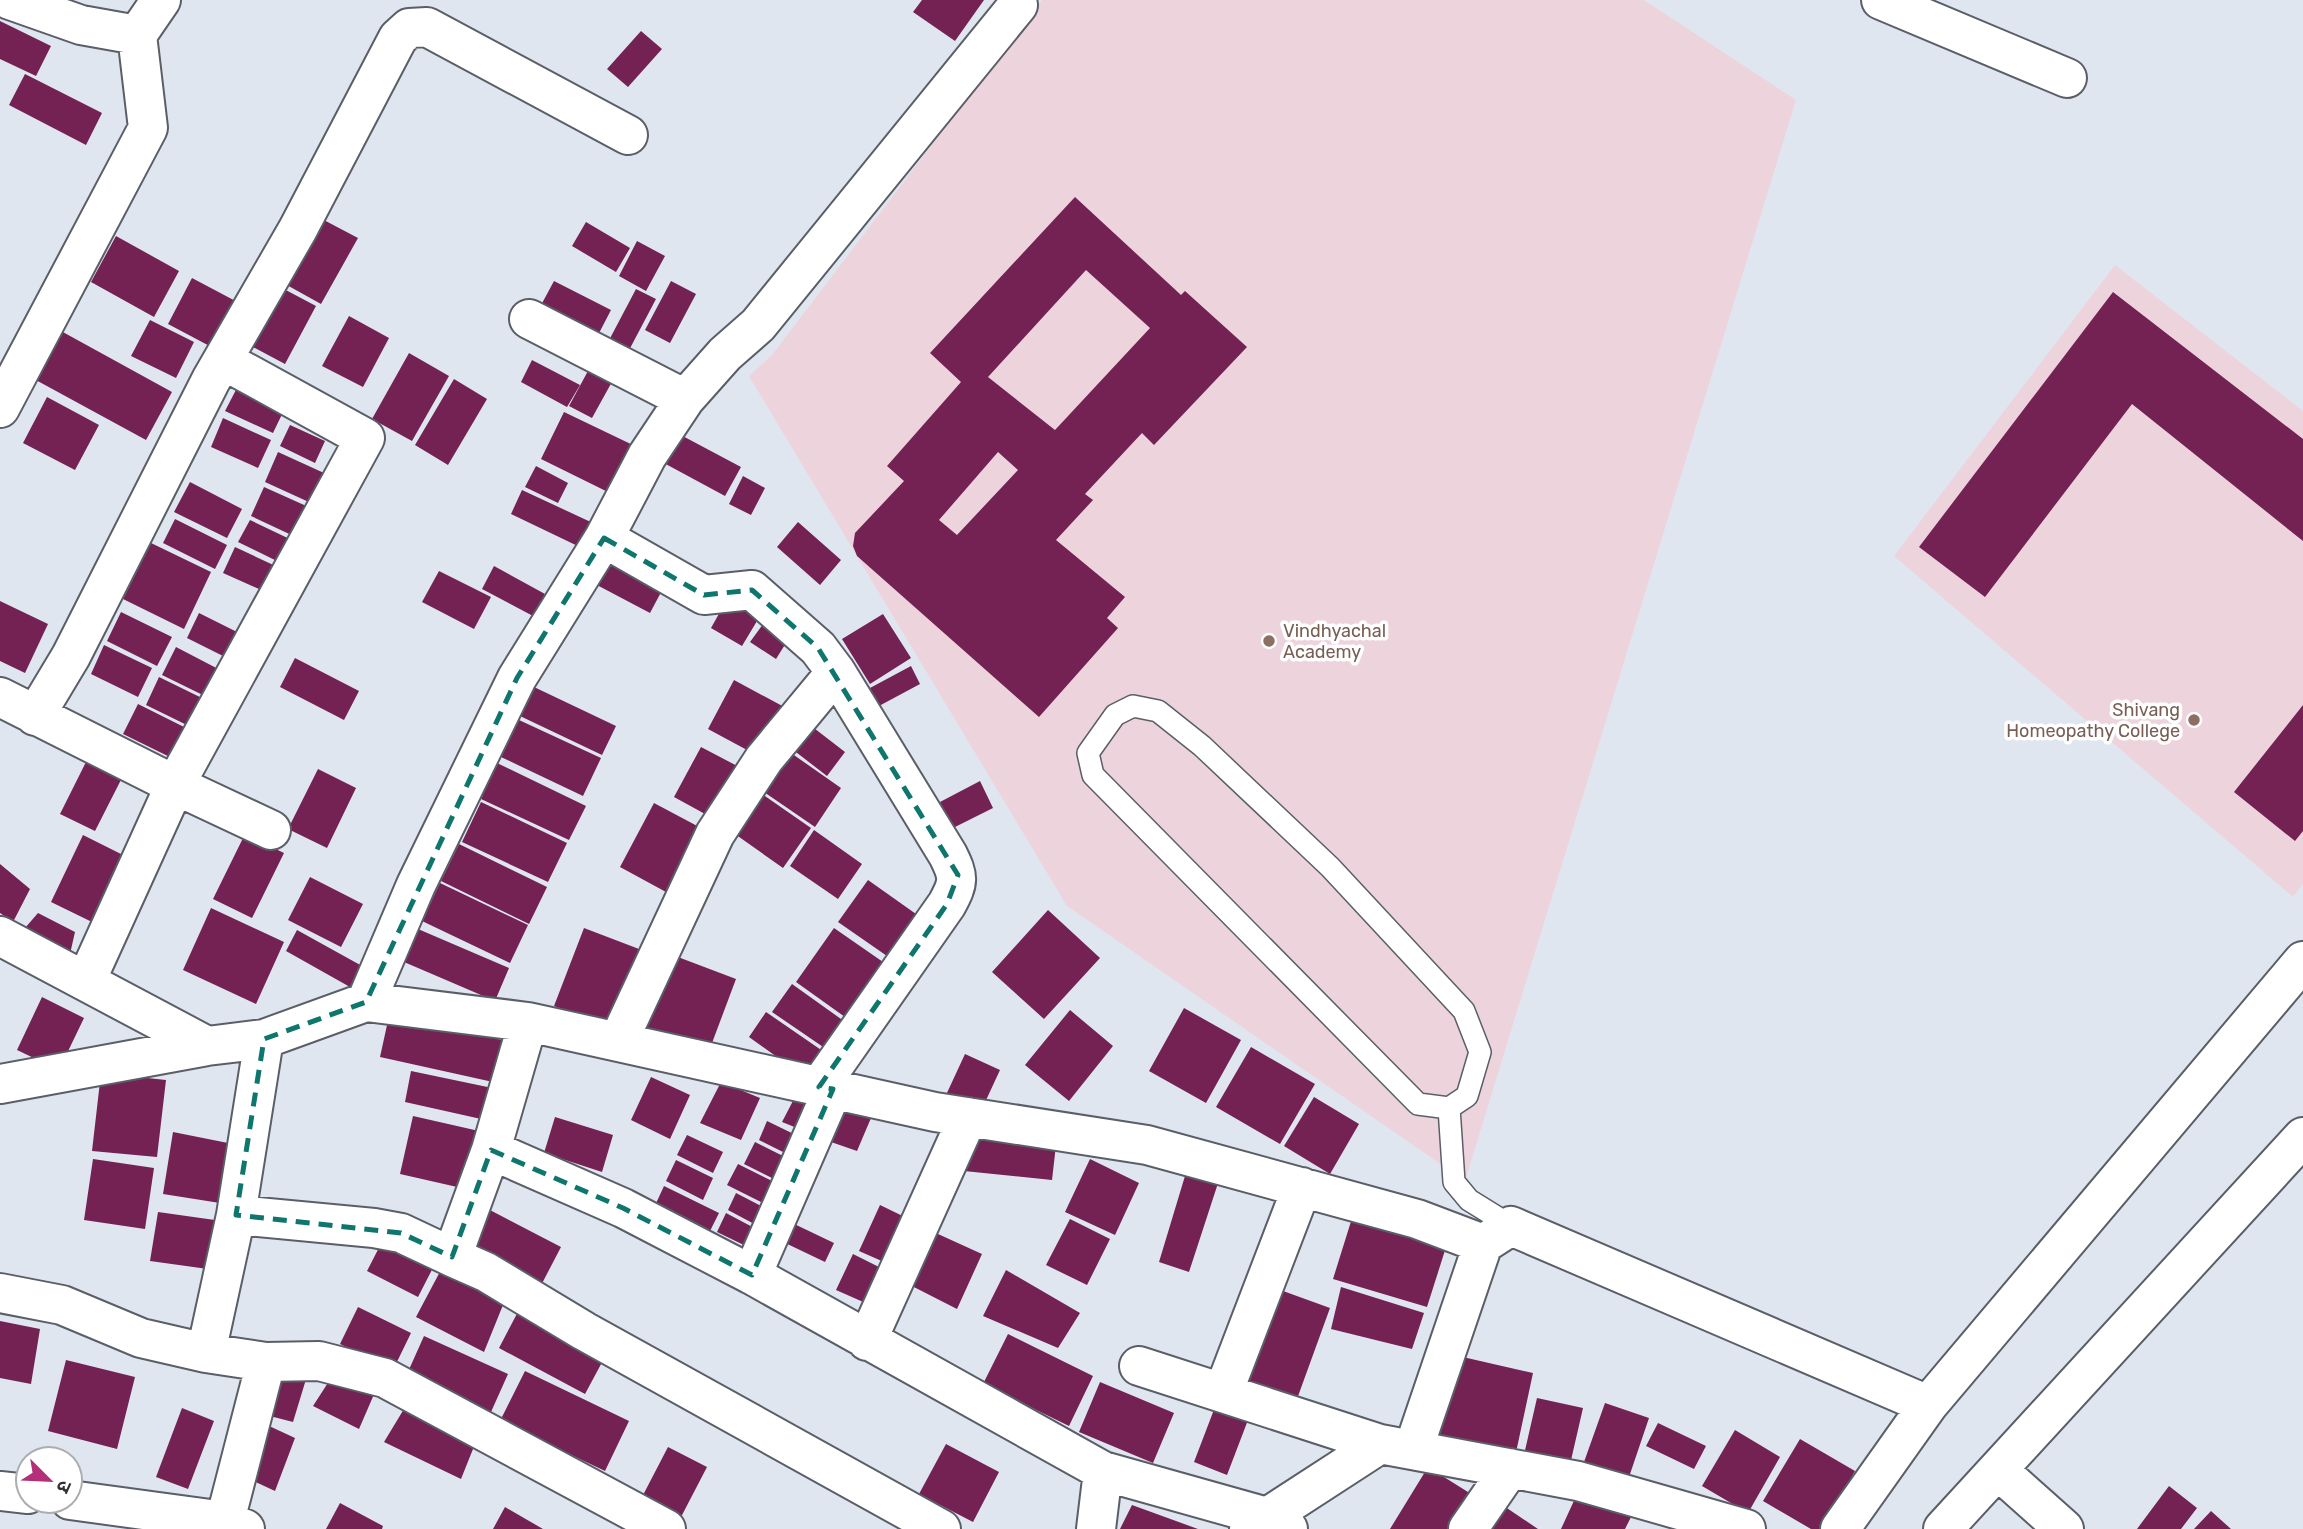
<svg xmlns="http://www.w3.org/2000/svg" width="2303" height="1529" font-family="Rubik,'Noto Sans Devanagari',sans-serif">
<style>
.education{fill:#edd4dc}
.building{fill:#742153;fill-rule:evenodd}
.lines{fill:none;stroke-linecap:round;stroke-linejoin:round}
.lane-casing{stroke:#5a5e67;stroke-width:24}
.street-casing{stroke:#5a5e67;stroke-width:42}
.lane{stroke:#fff;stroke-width:21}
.street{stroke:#fff;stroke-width:38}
.marked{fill:none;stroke:#0f766e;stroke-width:5;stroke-dasharray:14 9;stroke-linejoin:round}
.education-dot{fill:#8d6e63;stroke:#fff;stroke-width:2.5}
.labels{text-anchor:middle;stroke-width:7;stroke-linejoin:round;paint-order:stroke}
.education-label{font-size:18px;fill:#785e54;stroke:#fff;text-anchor:start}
</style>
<rect width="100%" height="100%" fill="#e0e6f0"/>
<!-- education -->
<path class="education" d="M1042,0h602l152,100 -331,1081 -398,-275 -318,-530 23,-21z
M2115,265l188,146v473l-10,13 -399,-341z"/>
<!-- building -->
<path class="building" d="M922,0h62l-29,41 -42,-29z
M0,21l51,25 -15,30 -36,-17z
M641,31l21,18 -34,38 -21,-18z
M25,74l77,39 -16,32 -77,-40z
M1075,197l106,98 4,-4 62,56 -93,98 -12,-12 -57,61 8,6 -37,40 69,57 -18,21 11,10 -79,89 -182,-161 -4,-10 2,-13 49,-52 -17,-15 74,-84 -31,-29zM1086,270l64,58 -95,102 -67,-53zM998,452l20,18 -61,65 -18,-15z
M320,218l38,20 -37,66 -36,-20z
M586,222l44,26 -14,24 -44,-26z
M116,236l63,35 -25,46 -63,-35z
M637,241l28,15 -19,35 -27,-15z
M192,278l51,27 -24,46 -51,-27z
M554,281l57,29 -14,27 -57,-30z
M671,281l25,13 -26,49 -25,-13z
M282,288l34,18 -31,58 -34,-18z
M636,289l20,10 -29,55 -20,-10z
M2113,292l190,147v102l-171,-137 -147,193 -66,-50z
M349,316l40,22 -26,49 -41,-21z
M150,320l44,22 -18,36 -45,-22z
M61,331l111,61 -26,48 -112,-61z
M409,353l40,23 -37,65 -40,-22z
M595,358l23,13 -26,47 -23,-12z
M532,360l48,25 -13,22 -46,-25z
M454,379l33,20 -39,66 -33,-20z
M238,386l47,22 -12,25 -48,-22z
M47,397l52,28 -24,45 -52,-27z
M564,412l73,35 -23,48 -73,-36z
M223,418l48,22 -13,28 -47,-21z
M290,425l35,16 -10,22 -35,-17z
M677,433l64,34 -16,29 -63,-34z
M278,452l46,21 -13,30 -46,-21z
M536,466l32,17 -10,20 -33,-16z
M743,476l22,12 -14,27 -22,-11z
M190,482l52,27 -15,29 -53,-26z
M264,487l49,22 -13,30 -49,-23z
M522,490l73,34 -11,25 -73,-35z
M175,519l52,26 -12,24 -52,-26z
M250,520l46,22 -11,23 -47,-23z
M798,522l43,38 -21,25 -43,-38z
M151,543l60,29 -27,57 -61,-30z
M235,547l47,22 -12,25 -47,-21z
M612,551l55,30 -17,32 -55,-29z
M494,566l51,28 -12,22 -51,-27z
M439,571l52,26 -17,32 -52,-27z
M730,594l33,17 -21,35 -31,-18z
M0,601l48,23 -23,49 -25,-12z
M121,612l51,25 -15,29 -50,-25z
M199,613l38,19 -12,25 -38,-19z
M883,614l28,44 -41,26 -28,-45z
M769,616l22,19 -15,24 -26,-17z
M104,645l48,23 -14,29 -47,-23z
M176,647l48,25 -13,27 -49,-24z
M295,658l64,33 -15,29 -64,-33z
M911,666l9,18 -41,22 -9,-18z
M159,677l49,24 -13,28 -49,-24z
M734,680l52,28 -26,49 -52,-28z
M534,687l82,39 -14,29 -82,-39z
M138,704l56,28 -14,30 -57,-28z
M2303,705v126l-8,10 -61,-49z
M519,720l82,38 -18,38 -82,-39z
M810,725l35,27 -18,24 -35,-27z
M701,747l42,22 -27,51 -42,-23z
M91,752l35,18 -31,61 -35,-17z
M791,753l50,35 -26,39 -51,-35z
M497,763l89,43 -17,34 -88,-41z
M318,769l38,19 -29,60 -39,-19z
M980,781l13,27 -40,20 -13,-26z
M752,787l59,41 -28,40 -58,-41z
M481,802l86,41 -19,39 -86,-40z
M654,803l47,25 -35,64 -46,-25z
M814,830l48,34 -24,35 -48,-33z
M245,834l39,19 -32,65 -39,-19z
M83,835l40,20 -31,67 -41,-20z
M459,844l88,43 -18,37 -88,-43z
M0,864l30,25 -17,33 -13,-9z
M310,877l53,27 -22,43 -53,-27z
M868,880l48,34 -29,42 -49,-34z
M440,883l88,42 -18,38 -88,-42z
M211,908l73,34 -28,62 -73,-34z
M1048,910l52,48 -56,61 -52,-47z
M38,913l37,19 -5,22 -45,-26z
M584,928l55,21 -30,78 -55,-21z
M834,928l49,34 -38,55 -49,-35z
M418,929l91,39 -14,33 -91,-39z
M297,930l65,36 -12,21 -64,-36z
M670,954l66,25 -27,72 -67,-25z
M792,984l56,40 -19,27 -57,-39z
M42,997l42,21 -25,52 -42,-20z
M1184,1008l57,32 -35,63 -57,-32z
M1070,1010l43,36 -44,55 -44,-36z
M766,1012l61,42 -18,26 -60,-43z
M389,1016l113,24 -9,42 -113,-25z
M1251,1047l64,37 -35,60 -64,-37z
M965,1054l35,16 -19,41 -35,-16z
M411,1071l86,18 -7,32 -85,-19z
M101,1073l65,7 -9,77 -65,-6z
M651,1077l39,18 -20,44 -39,-19z
M721,1082l39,16 -19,42 -41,-17z
M795,1097l25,12 -13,23 -25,-10z
M1314,1097l45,27 -29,50 -46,-28z
M847,1109l24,9 -14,33 -26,-9z
M413,1116l66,15 -13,58 -66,-15z
M555,1117l58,18 -11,37 -58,-19z
M767,1121l37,18 -9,19 -36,-18z
M173,1132l60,12 -13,59 -57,-9z
M687,1135l36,17 -10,21 -36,-18z
M980,1138l76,7 -4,35 -88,-9z
M755,1142l38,19 -11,22 -38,-19z
M93,1159l61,9 -9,61 -61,-9z
M1090,1159l49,24 -24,52 -50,-23z
M676,1160l37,18 -10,22 -37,-19z
M738,1164l40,20 -11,21 -40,-20z
M1188,1166l33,8 -32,98 -30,-10z
M664,1186l55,27 -13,26 -54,-27z
M736,1193l31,16 -9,17 -30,-16z
M880,1205l33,16 -20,45 -34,-15z
M488,1209l73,38 -24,46 -75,-40z
M158,1212l64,9 -7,49 -65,-9z
M726,1213l34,18 -8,18 -35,-17z
M1353,1215l94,29 -20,63 -94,-28z
M1070,1219l40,20 -23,46 -41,-20z
M788,1221l46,22 -9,19 -46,-22z
M927,1229l55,25 -25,55 -51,-26z
M386,1234l52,24 -20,39 -51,-26z
M853,1254l34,17 -17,34 -34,-15z
M443,1266l62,34 -21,52 -68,-35z
M1006,1270l74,43 -22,35 -75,-32z
M1272,1287l58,21 -37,102 -58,-21z
M1341,1287l83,26 -12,36 -81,-20z
M358,1307l53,26 -18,37 -53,-26z
M520,1308l87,45 -22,41 -86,-46z
M0,1321l40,8 -9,55 -31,-6z
M1008,1334l85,42 -24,50 -86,-42z
M424,1336l84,38 -17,38 -84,-38z
M1454,1355l79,18 -18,84 -79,-17z
M66,1360l69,17 -18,72 -69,-18z
M279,1369l28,7 -14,46 -27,-7z
M525,1371l104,50 -24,50 -105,-50z
M333,1375l42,17 -16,37 -46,-23z
M1100,1382l74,31 -21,50 -74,-31z
M1537,1398l46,10 -14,61 -46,-10z
M1605,1403l44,15 -20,59 -45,-15z
M407,1404l70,35 -16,40 -77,-37z
M1215,1407l33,13 -21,55 -33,-13z
M182,1408l32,13 -26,68 -32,-12z
M1658,1423l48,23 -12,23 -48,-23z
M267,1425l28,13 -20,53 -30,-14z
M1735,1430l45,27 -32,56 -46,-27z
M1800,1439l55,32 -33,58h-11l-48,-28z
M946,1444l53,28 -26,50 -54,-28z
M668,1447l39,20 -26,50 -39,-20z
M1428,1467l48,30 -20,32h-66z
M2169,1486l28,22 -16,21h-44z
M1578,1492l53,25 -6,12h-64z
M1498,1502l40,27h-59z
M340,1503l43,23 -1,3h-56z
M1132,1505l66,24h-78z
M505,1507l38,22h-50z
M2211,1511l20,18h-37z"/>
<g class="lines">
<!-- lane casing -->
<g class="lane-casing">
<path id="lane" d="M1133,706l25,5 44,35 128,121 134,144 16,41 -13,44 -18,12 -31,-4 -325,-329 -5,-22 27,-38z
M1449,1108l5,74 15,18 42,26"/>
</g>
<!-- street casing -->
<g class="street-casing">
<path id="street" d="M10,0l71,25 56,10 24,-35
M1881,0l186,78
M529,319l156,80
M0,408l148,-280 -11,-93
M604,538l100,57 48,-5 66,58 18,24 112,183c11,22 11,27 -1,49l-128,183
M0,697l175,88 96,45
M35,716l36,-60 140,-276 87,-151 100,-191 11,-10 18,-1 201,108
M0,936l207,110
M86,981l89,-196 190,-347 -142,-78
M366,1002l50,-117 101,-207 87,-140 43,-82 38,-57 40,-45 33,-29 260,-320
M528,1022l-37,128 -39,107 34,15 98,59 357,198
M618,1042l97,-208 49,-75 72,-87
M0,1084l207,-38 57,-7 102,-37 162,20 407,90 212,33 270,74 66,25 28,-18 417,179
M491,1150l132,58 129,67 351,196 164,46 21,12
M236,1215l138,13 27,5 51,24
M752,1275l81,-186
M0,1293l62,12 79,33 65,15 60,9 53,-1 66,17 281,151
M867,1341l101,-224
M206,1353l30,-138 28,-176
M1139,1366l241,78
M1223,1393l79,-206
M1413,1450l70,-206
M1998,1470l66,59
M0,1491l28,3
M70,1500l155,21 20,8
M225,1521l41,-159
M1096,1529l7,-58
M1249,1529l131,-85 198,37 168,48
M1468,1529l42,-61
M1840,1529l88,-124 375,-444
M1943,1529l360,-392"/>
</g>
<!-- lane -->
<use href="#lane" class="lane"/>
<!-- street -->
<use href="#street" class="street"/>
</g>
<!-- marked area -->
<path class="marked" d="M604,538l100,57 48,-5 66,58 140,227 -11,29 -128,183 14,2 -81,186 -129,-67 -132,-58 -39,107 -51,-24 -165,-18 28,-176 102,-37 151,-324z"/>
<!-- markers -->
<g class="education-dot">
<circle cx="1269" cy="641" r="7"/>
<circle cx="2194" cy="720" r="7"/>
</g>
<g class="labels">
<!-- education labels -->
<g class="education-label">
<text x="1283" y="637">Vindhyachal<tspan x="1283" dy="21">Academy</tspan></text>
<text x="2180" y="716" text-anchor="end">Shivang<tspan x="2180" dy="21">Homeopathy College</tspan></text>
</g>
</g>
<!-- north arrow -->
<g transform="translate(49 1480) rotate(114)"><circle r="33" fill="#ffffff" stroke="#acadae" stroke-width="2"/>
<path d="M0-5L12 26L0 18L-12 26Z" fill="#b33078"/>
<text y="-10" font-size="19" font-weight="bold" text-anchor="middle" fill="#2f3135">उ</text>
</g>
</svg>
